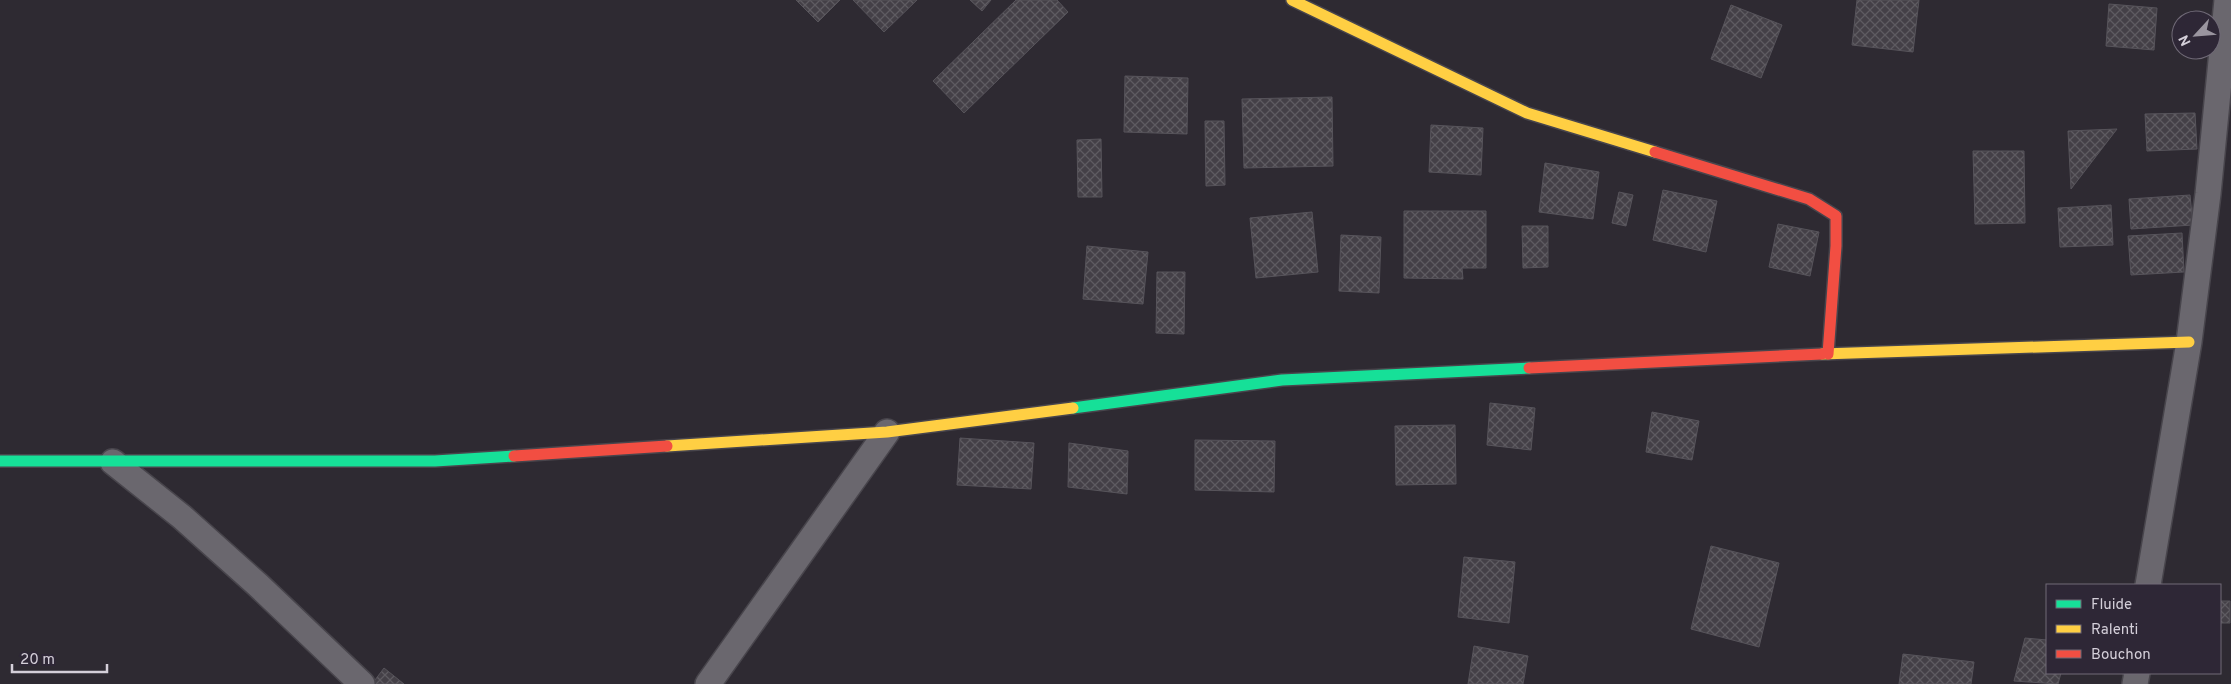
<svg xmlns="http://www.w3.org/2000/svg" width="2231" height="684" font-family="Overpass,sans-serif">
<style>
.building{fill:url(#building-cross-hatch);stroke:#57545b}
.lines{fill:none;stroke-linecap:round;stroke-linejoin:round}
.street-casing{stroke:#48454c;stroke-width:28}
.fast-casing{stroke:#48454c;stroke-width:14}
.slow-casing{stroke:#48454c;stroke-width:14}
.jam-casing{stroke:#48454c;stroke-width:14}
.street{stroke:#6a676e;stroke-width:25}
.fast{stroke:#16e098;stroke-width:11}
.slow{stroke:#ffcf43;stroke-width:11}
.jam{stroke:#f24e42;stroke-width:11}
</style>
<defs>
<pattern id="building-cross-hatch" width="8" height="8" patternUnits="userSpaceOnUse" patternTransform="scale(1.25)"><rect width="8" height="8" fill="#444047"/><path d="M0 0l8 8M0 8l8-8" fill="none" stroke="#5e5b61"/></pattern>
</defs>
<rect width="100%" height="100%" fill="#2e2a32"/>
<!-- building -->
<path class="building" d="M796,0h44l-22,22z
M853,0h64l-33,32z
M970,0h21l-9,11z
M1016,0h41l11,12 -104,101 -31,-32z
M1857,0h62l-6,52 -61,-7z
M2109,4l48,4 -3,42 -48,-4z
M1731,5l51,20 -21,53 -50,-19z
M1125,76l63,2 -1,56 -63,-2z
M1332,97l1,69 -89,2 -2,-69z
M2195,113l2,36 -50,2 -2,-37z
M1205,121h19l1,64 -19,1z
M1431,125l52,3 -2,47 -52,-3z
M2117,129l-46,60 -3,-58z
M1101,139l1,58h-24l-1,-57z
M1973,151h51l1,72 -50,1z
M1545,163l54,9 -6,47 -54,-7z
M1663,190l54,11 -11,51 -53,-12z
M1619,192l14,3 -7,31 -14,-3z
M2190,195l3,30 -62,4 -2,-30z
M2111,205l2,40 -53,2 -2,-39z
M1404,211h82v57h-24l1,11 -59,-1z
M1312,212l6,60 -62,6 -6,-60z
M1778,224l41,8 -9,44 -41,-9z
M1522,226h26v41l-25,1z
M2182,233l2,39 -53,3 -3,-39z
M1341,235l40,2 -2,56 -40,-2z
M1087,246l61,6 -5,52 -60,-5z
M1157,272h28l-1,62 -28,-1z
M1490,403l45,5 -4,42 -44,-5z
M1652,412l47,9 -7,39 -46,-8z
M1455,425l1,59 -60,1 -1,-59z
M960,438l74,5 -3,46 -74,-4z
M1195,440l80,1 -1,51 -79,-2z
M1069,443l59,8 -1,43 -59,-7z
M1711,546l68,17 -20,84 -68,-18z
M1464,557l51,5 -6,61 -51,-6z
M2220,601h10v22h-10z
M2025,638l22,2v33h14l-3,11 -44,-3z
M1474,646l54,10 -5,28h-55z
M1903,654l71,8 -3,22h-72z
M384,668l20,16h-32z"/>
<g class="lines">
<!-- street casing -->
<g class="street-casing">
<path id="street" d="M113,462l69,55 76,68 104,99
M2148,585l41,-243 19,-148 19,-194
M708,684l179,-252
M2135,684l2,-11"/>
</g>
<!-- fast casing -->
<g class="fast-casing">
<path id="fast" d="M1073,408l209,-28 247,-12
M0,461h435l79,-5"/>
</g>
<!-- slow casing -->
<g class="slow-casing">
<path id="slow" d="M1292,0l235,113 128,39
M1822,354l367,-12
M667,446l220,-14 186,-24"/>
</g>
<!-- jam casing -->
<g class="jam-casing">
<path id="jam" d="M1655,152l154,47 27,17v30l-8,108
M1529,368l293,-14
M514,456l153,-10"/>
</g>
<!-- street -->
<use href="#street" class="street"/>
<!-- fast -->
<use href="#fast" class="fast"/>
<!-- slow -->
<use href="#slow" class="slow"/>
<!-- jam -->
<use href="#jam" class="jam"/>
</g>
<!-- legend -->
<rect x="2046" y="584" width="175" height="90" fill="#2e2736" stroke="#706a77"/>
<rect x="2056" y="600" width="25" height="8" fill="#16e098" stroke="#706a77"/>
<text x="2091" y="609" font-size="15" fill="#d4cfd9">Fluide</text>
<rect x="2056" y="625" width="25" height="8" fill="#ffcf43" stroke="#706a77"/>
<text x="2091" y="634" font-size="15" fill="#d4cfd9">Ralenti</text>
<rect x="2056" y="650" width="25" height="8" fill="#f24e42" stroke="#706a77"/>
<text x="2091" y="659" font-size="15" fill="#d4cfd9">Bouchon</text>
<!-- north arrow -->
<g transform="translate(2196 35) rotate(244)"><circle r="24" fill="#2e2736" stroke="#706a77"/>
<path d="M0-4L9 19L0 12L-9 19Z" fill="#9a959f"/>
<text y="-8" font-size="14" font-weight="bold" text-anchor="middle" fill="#d4cfd9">N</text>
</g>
<!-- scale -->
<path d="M12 664v8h95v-8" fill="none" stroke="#d4cfd9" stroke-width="2.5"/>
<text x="20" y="664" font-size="15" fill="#d4cfd9" stroke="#2e2736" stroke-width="4" paint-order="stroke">20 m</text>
</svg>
